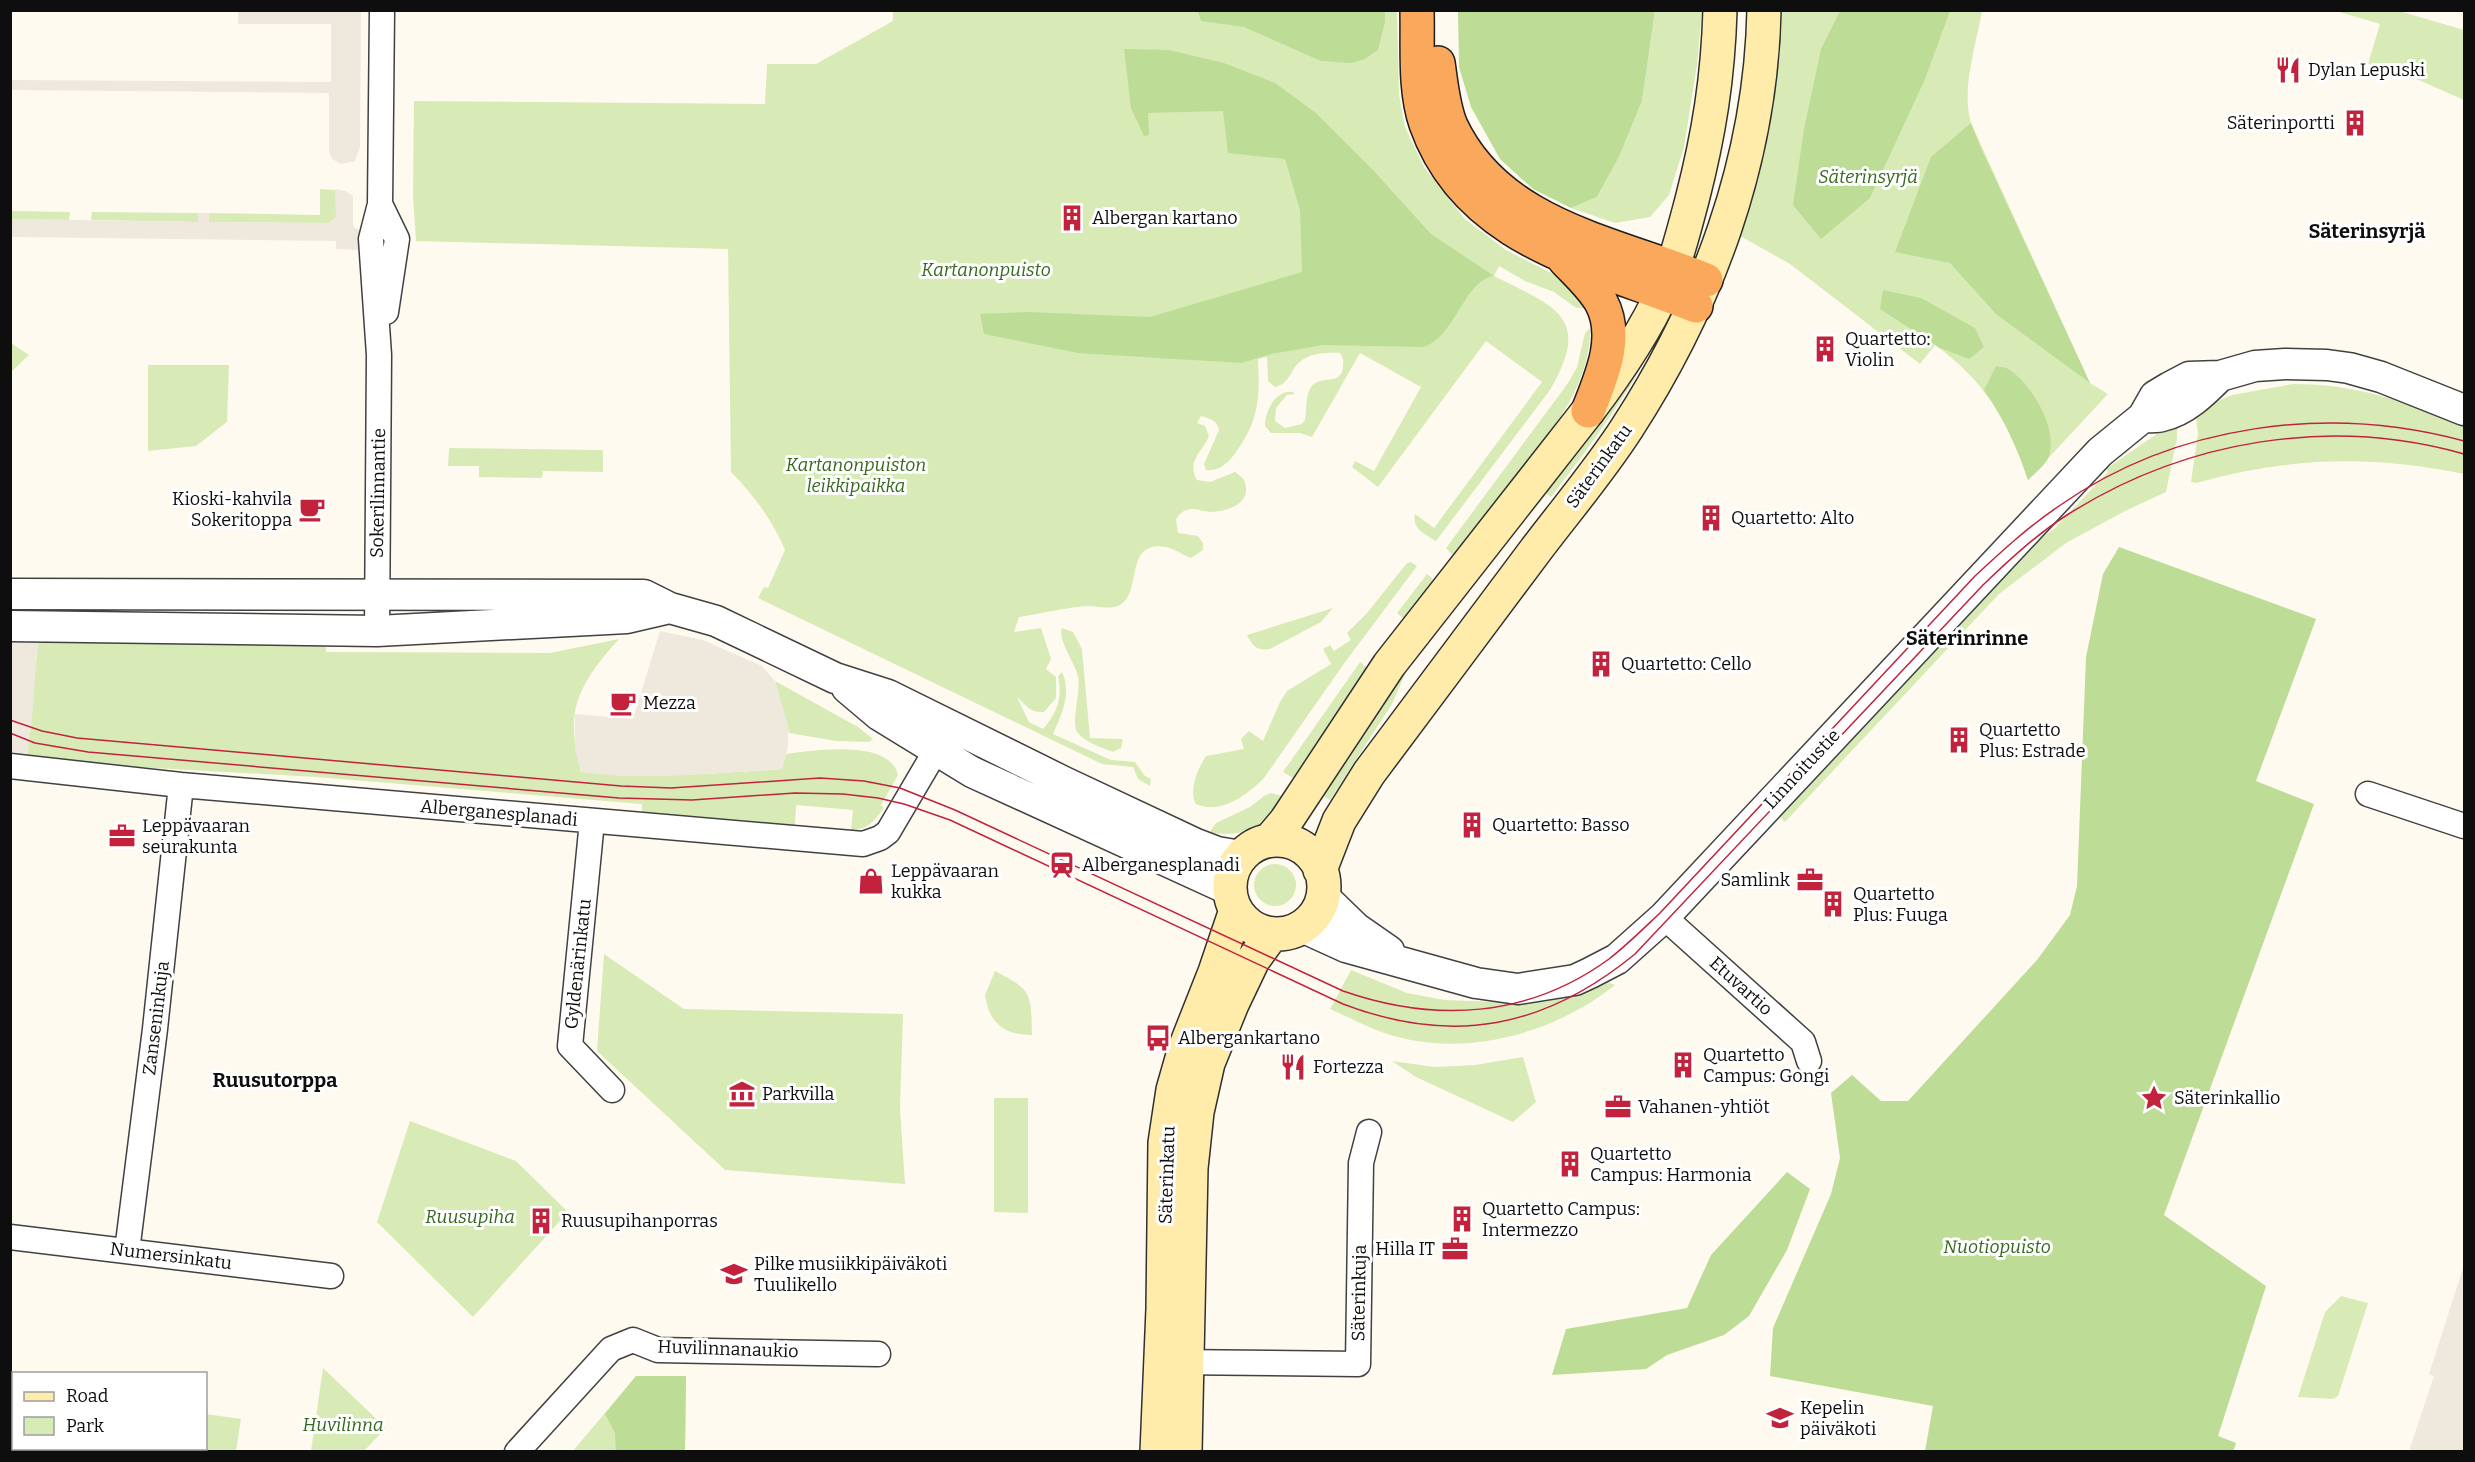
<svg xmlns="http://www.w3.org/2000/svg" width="2475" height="1462" font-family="Bitter,serif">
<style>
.green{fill:#d8ebb7}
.forest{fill:#bddc96}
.plaza{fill:#efe9dd}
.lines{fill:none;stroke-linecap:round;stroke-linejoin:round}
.minor-casing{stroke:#414141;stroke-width:27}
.tertiary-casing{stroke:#414141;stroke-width:33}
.secondary-casing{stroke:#303030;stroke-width:36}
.trunk-casing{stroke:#1f1f1f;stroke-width:36}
.minor{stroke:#fff;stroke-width:24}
.tertiary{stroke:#fff;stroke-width:30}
.secondary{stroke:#ffecaa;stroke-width:33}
.trunk{stroke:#faa85b;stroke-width:33}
.tram{stroke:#c2223b;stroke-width:1.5}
.labels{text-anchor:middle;stroke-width:6;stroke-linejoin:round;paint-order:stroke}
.poi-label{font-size:18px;fill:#0e0e0e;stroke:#fff;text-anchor:start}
.park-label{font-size:18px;font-style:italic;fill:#34681c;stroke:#fff}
.street-label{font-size:18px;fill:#0e0e0e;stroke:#fff}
.neighbourhood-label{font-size:20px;font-weight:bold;fill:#0e0e0e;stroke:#fff}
</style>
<rect width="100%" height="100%" fill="#fffaef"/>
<!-- green -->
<path class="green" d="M893,11h504l2,84 6,32 19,40 41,52 41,31 55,28 27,30h-12l-22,-16 -29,-11 -26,-15 -5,10c61,31 99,40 56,114l-114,151c-11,-7 -24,-12 -21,-27l19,14 108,-146 -56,-41 -108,146 -26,-20 3,-6 19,10 47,-84 -61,-34 -48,84 -12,-4h-29l-6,-7c0,-15 10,-36 28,-34l2,2 -8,1 -11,13 -1,13 10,7 17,-4 3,-4c2,-10 0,-24 6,-33 9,-13 31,0 32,-21 1,-5 0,-9 -3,-13 -16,-1 -35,0 -45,14 -6,9 -8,17 -20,20l-7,-6 -1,-24 -9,2c2,38 1,62 -22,93 -7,10 -17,20 -30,18l-2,-6 15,-34c-2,-10 -9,-11 -18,-14l-4,7 8,3 4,10c-6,16 -23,24 -12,44l13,2 25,-10c6,4 10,7 11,15 2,19 -20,24 -35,25 -8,0 -16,-5 -24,-2 -5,1 -8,5 -11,9l2,14 20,3 5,7v7l-12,8c-8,-3 -18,-10 -25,-11 -43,-7 -23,46 -46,58 -10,5 -22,1 -33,1 -19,1 -48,8 -68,11l-5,15 27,-4 10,31 -5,10 10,8v21l-12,14c-14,1 -17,-6 -27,-15l12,25 14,7c14,-16 20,-32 15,-53l4,-4c10,20 0,43 -9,62l58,26 24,2 10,14 6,3 -1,7 -12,-7 -5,-12 -31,-3 -344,-166 6,-11 4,1 17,-38c-12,-29 -32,-56 -54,-78l-3,-223 -312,-8 -3,-44 1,-96 351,3 2,-40h49l77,-43z
M1655,11h47l-5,54 -13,82 -15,48 -19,22 -35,6 -44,-15 26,-11 22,-40 23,-56z
M1772,11h210c-6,35 -21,77 -11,112l119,260 18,11 -80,86c-19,-58 -43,-99 -93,-135l-15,19 -130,-100 -57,-32z
M2336,11h63l65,19v70l-43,-19 -53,-17 12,-40z
M320,189l16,1v28l-7,5 -120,-1v-9l111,2z
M11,211l59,1 -1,8 -58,-1z
M92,212l106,1v9l-107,-2z
M1590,328c1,55 -35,97 -66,139 -22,29 -43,57 -64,86l-8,1 -6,-6 122,-165 9,-16 8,-34z
M1640,342l12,6c-29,54 -64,101 -101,149l-7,-5z
M11,343l18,12 -18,17z
M148,365h81l-2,57 -31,24 -48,5z
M2293,384c66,0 112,18 171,42v48c-94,-19 -175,-17 -268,9l-5,-1 7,-49 -3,-23 37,-15z
M2177,420v18l-11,54 -39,18 -61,33 -67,51 -214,228 -6,-6 229,-247 3,2 33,-35 10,-7 54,-57 -2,-3z
M449,448l154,2v22l-60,-1 -1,7 -63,-1v-11h-31z
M1411,562l6,4 -74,99 -79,113c-17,17 -43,37 -68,26 -8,-13 2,-36 10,-48l38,-7 -3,-10 8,-8 14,10 17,-39 7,-11 44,-27 -8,-15 7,-4 4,6 17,-11 -4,-7 20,-20 40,-50z
M1427,574l5,4 1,5 -28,37 -8,-7z
M1333,608l-12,14 -51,27c-14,2 -17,-3 -23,-14z
M1062,628l11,4 9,17 8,89 33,1 -2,9 -8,4c-12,-5 -28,-9 -36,-20 -6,-11 4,-40 1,-56 -3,-13 -21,-37 -16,-48z
M619,639c-23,26 -47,54 -45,91 0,14 4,29 7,42 67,6 133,2 200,-3l5,-15c29,-4 104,-15 112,21l-17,30 3,3c-9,12 -16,22 -33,22l2,-20 -57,-5 -1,20 -153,-12v-9l-326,-27 -233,-13 -56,-6 11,-116 288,2v8l224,1z
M1360,662l9,7 -27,44 -23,26 -26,39 -10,-6z
M1402,670l4,2 -14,32 -62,96 -18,-11z
M775,681l83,46 15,12 -4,3 -33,-1 -47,-8z
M1271,793l12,3c-22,35 -33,40 -74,37l7,-10 34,-16 14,-11z
M1254 885a21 21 0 1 1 42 0a21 21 0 1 1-42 0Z
M604,954l80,55 219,5 -3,94 5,76 -180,-14 -128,-119z
M1351,970l56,23 38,7 52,2 39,-2 69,-19 10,4c-60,48 -146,72 -221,51 -22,-6 -43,-18 -64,-27z
M995,971c38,19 36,23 37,64 -28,0 -43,-12 -47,-40z
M1523,1057l13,45 -23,20 -97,-45 -24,-16 43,6 40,-2z
M994,1098h34v115l-34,-1z
M410,1121l106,40 52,51 -95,105 -96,-95z
M2341,1296l27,7 -30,93 -5,3 -35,-2 27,-85z
M323,1368l63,60 -22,23h-53z
M636,1376h50l-1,75 -113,1z
M206,1414l35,5 -5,32h-195l1,-3h164z"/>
<!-- forest -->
<path class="forest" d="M1198,11h187v11l-7,28 -13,9 -14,4 -30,-2 -77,-34 -43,-6z
M1458,11h197l-13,90 -23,56 -22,40 -26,11 -38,-19 -33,-30 -29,-52 -12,-40z
M1840,11h110l-25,68 -55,119 -49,41 -28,-34 11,-76 17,-80z
M1124,49l45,1 55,13 51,20 41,30 57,57 58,64 63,42c-30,4 -39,62 -71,71l-100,-2 -52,9 -30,9 -163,-10 -94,-19 -4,-20 47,-2 123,5 152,-45 -2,-62 -15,-51 -57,-6 -5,-42 -75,2 1,22 -5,1 -13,-28z
M1971,123l9,23 110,237 -94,-69 -46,-51 -55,-11 36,-95z
M1883,290l38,8 54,30 9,19 -15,12 -29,-11 -60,-39z
M1996,366c4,1 10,1 14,4 22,15 48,58 39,86 -3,9 -14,17 -21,24 -11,-33 -24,-61 -44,-90z
M2119,547l197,72 -60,162 58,23 -150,411 102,71 -48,150 18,7 -3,9 -308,-1 8,-45 -163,-30 3,-48 58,-134 9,-36 -9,-65 21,-18 29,26h27l129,-141 33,-45 7,-29 9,-229 17,-83z
M1787,1172l23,17 -23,61 -38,66 -25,19 -57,20 -21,14 -94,6 14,-46 121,-21 24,-53z
M636,1376h50l-1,75h-69l-1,-18 -10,-19z"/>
<!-- plaza -->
<path class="plaza" d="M238,11h123l-1,136 -5,14 -14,3 -9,-5 -3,-7v-59l-318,-3v-10l320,2v-58h-93z
M335,189l11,2 7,5v27l1,5 6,2 -1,20 -23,-1v-8l-325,-4v-18l187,3v-9h11v9l120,1 7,-5z
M660,631l43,9 59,26 13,15 13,45v21l-6,22 -112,7h-48l-41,-4 -6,-23v-35l58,5z
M11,635l27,4 -6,78 -5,41 -16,-7z
M2464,1265v186h-55l25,-75 -5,-2z"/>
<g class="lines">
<!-- minor casing -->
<g class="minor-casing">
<path id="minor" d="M380,204l17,35 -11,73
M377,631l2,-276 -8,-116 9,-35 2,-194
M10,766l171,19 682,59 17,-6 8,-6 57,-97
M2368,794l96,32
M592,821l-22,225 42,44
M1664,917l139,125 6,19
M10,1237l321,39
M127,1251l28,-222 26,-244
M1171,1362l187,2 3,-201 8,-31
M517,1452l94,-103 22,-9 25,10 220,4"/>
</g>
<!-- tertiary casing -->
<g class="tertiary-casing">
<path id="tertiary" d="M2143,417c6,0 14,1 19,-1 23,-5 42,-24 58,-40
M10,594l634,1 26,13 46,13 119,57 53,17 176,87 132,62 21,8 24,4
M10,626l367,5 250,-13 43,-10
M847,688l32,27 93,57 258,118
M1323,896l33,32 33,23
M1302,927l44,20 130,36 42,6 57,-9 15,-7 27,-14 47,-42 436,-465 43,-35 12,-21 15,-9 19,-10 31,-1 35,-10 30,-2 42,1 22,3 32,9 83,33"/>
</g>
<!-- secondary casing -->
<g class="secondary-casing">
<path id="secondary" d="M1270,840l16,-19 103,-156 199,-254c28,-37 56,-77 75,-120 13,-29 21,-61 29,-91 17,-66 26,-122 28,-190
M1230 887a47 47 0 1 1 94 0a47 47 0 1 1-94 0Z
M1320,870l19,-49 30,-48c55,-74 111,-148 166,-222 31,-41 65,-81 92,-123 81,-125 134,-268 137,-418
M1157,1452l6,-143 2,-166 8,-53 12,-42 30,-76 21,-62
M1185,1452l6,-284 6,-56 11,-49 24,-59 21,-44 19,-26"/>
</g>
<!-- trunk casing -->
<g class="trunk-casing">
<path id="trunk" d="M1417,10c1,37 -3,79 9,114 42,119 167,140 270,182
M1438,63c3,20 5,44 13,63 47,100 162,116 255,154
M1564,259c12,13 28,27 37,43 19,35 0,76 -13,109"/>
</g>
<!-- minor -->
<use href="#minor" class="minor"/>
<!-- tertiary -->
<use href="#tertiary" class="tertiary"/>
<!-- secondary -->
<use href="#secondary" class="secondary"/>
<!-- trunk -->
<use href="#trunk" class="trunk"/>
<!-- tram -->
<path class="tram" d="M10,720l32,11 35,7 544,48 50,2 149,-10 44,3 36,7 55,22 388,181c92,32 185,27 266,-32 18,-14 34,-30 51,-46l315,-337c27,-25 53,-49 84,-70 117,-82 269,-102 405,-65
M10,733l25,10 53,9 531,46 73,2 103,-7 48,1 35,4 26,6 46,16 393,184c110,42 202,24 292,-50l348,-369c26,-25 53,-50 84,-70 118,-75 262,-99 397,-61"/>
</g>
<!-- icons -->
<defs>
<g id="restaurant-bare" transform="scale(2.07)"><path d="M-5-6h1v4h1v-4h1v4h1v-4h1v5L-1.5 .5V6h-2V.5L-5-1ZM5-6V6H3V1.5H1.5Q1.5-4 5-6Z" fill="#c2223b" stroke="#fff" stroke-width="2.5" paint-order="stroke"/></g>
<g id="building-bare" transform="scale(2.07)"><path d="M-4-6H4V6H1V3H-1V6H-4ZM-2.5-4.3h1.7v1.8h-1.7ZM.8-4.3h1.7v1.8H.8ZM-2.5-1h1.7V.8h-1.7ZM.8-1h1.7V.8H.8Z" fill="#c2223b" stroke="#fff" stroke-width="2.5" paint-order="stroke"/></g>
<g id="cafe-bare" transform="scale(2.07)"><path d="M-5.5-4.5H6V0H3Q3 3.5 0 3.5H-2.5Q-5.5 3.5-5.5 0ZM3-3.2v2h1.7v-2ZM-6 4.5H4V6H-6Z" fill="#c2223b" stroke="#fff" stroke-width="2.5" paint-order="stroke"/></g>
<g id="office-bare" transform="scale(2.07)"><path d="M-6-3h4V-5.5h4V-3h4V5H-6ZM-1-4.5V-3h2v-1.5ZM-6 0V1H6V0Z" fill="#c2223b" stroke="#fff" stroke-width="2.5" paint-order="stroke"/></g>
<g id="station-bare" transform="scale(2.07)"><path d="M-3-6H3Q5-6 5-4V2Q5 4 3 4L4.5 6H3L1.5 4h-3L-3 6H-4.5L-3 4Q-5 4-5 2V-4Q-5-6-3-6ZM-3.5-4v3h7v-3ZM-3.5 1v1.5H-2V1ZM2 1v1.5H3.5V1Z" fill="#c2223b" stroke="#fff" stroke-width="2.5" paint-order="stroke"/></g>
<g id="shop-bare" transform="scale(2.07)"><path d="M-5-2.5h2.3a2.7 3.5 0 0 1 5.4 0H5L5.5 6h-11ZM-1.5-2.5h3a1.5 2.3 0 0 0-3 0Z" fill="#c2223b" stroke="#fff" stroke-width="2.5" paint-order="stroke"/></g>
<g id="bus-bare" transform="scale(2.07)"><path d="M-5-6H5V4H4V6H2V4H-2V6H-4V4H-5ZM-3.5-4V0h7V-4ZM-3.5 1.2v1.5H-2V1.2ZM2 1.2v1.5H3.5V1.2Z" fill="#c2223b" stroke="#fff" stroke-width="2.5" paint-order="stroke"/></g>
<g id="museum-bare" transform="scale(2.07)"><path d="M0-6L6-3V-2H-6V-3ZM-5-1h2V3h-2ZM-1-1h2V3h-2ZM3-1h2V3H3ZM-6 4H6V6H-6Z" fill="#c2223b" stroke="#fff" stroke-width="2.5" paint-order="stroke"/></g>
<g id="sight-bare" transform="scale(2.07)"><path d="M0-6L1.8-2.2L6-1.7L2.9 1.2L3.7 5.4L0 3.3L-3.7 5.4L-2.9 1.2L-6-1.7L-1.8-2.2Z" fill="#c2223b" stroke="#fff" stroke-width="2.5" paint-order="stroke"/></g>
<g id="school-bare" transform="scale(2.07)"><path d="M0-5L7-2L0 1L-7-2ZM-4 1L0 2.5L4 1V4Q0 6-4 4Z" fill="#c2223b" stroke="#fff" stroke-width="2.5" paint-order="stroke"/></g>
</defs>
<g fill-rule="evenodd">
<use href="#restaurant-bare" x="2288" y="70"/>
<use href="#building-bare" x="2355" y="123"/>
<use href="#building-bare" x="1072" y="218"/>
<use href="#building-bare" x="1825" y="349"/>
<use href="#cafe-bare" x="312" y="509"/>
<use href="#building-bare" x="1711" y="518"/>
<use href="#building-bare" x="1601" y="664"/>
<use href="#cafe-bare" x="623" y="703"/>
<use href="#building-bare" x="1959" y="740"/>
<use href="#building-bare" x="1472" y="825"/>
<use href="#office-bare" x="122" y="836"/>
<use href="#station-bare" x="1062" y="865"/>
<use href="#office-bare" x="1810" y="880"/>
<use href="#shop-bare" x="871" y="881"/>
<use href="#building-bare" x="1833" y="904"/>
<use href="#bus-bare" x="1158" y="1038"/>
<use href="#building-bare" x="1683" y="1065"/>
<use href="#restaurant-bare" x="1293" y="1067"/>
<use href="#museum-bare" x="742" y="1094"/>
<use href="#sight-bare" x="2154" y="1098"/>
<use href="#office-bare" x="1618" y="1107"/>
<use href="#building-bare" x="1570" y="1164"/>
<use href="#building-bare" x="1462" y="1219"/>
<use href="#building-bare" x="541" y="1221"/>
<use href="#office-bare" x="1455" y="1249"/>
<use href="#school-bare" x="734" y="1274"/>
<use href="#school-bare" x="1780" y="1418"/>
</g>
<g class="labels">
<!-- poi labels -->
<g class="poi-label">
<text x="2308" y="76">Dylan Lepuski</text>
<text x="2335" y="129" text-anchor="end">Säterinportti</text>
<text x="1092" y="224">Albergan kartano</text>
<text x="1845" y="345">Quartetto:<tspan x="1845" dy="21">Violin</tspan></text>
<text x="292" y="505" text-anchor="end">Kioski-kahvila<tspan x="292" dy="21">Sokeritoppa</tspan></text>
<text x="1731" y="524">Quartetto: Alto</text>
<text x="1621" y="670">Quartetto: Cello</text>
<text x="643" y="709">Mezza</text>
<text x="1979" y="736">Quartetto<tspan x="1979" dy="21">Plus: Estrade</tspan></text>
<text x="1492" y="831">Quartetto: Basso</text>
<text x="142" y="832">Leppävaaran<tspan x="142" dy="21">seurakunta</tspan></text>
<text x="1082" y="871">Alberganesplanadi</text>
<text x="891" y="877">Leppävaaran<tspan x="891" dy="21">kukka</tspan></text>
<text x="1790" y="886" text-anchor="end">Samlink</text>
<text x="1853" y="900">Quartetto<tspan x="1853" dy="21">Plus: Fuuga</tspan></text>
<text x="1178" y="1044">Albergankartano</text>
<text x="1703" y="1061">Quartetto<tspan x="1703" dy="21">Campus: Gongi</tspan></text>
<text x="1313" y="1073">Fortezza</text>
<text x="762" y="1100">Parkvilla</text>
<text x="2174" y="1104">Säterinkallio</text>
<text x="1638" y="1113">Vahanen-yhtiöt</text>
<text x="1590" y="1160">Quartetto<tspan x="1590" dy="21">Campus: Harmonia</tspan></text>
<text x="1482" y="1215">Quartetto Campus:<tspan x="1482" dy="21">Intermezzo</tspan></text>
<text x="561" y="1227">Ruusupihanporras</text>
<text x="1435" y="1255" text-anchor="end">Hilla IT</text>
<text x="754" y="1270">Pilke musiikkipäiväkoti<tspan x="754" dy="21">Tuulikello</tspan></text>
<text x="1800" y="1414">Kepelin<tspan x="1800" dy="21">päiväkoti</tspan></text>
</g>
<!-- park labels -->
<g class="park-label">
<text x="1868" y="183">Säterinsyrjä</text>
<text x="986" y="276">Kartanonpuisto</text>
<text x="856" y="471">Kartanonpuiston<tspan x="856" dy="21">leikkipaikka</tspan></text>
<text x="470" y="1223">Ruusupiha</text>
<text x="1997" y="1253">Nuotiopuisto</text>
<text x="343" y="1431">Huvilinna</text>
</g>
<!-- street labels -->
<g class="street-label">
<text transform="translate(1599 466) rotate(-54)" y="6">Säterinkatu</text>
<text transform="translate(378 493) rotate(-89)" y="6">Sokerilinnantie</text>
<text transform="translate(1802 769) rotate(-47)" y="6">Linnoitustie</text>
<text transform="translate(499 813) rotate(5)" y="6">Alberganesplanadi</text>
<text transform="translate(578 964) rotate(-84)" y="6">Gyldenärinkatu</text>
<text transform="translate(1741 986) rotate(42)" y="6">Etuvartio</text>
<text transform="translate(156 1018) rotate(-83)" y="6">Zanseninkuja</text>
<text transform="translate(1167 1175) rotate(-88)" y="6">Säterinkatu</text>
<text transform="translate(171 1256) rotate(7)" y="6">Numersinkatu</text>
<text transform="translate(1359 1293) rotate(-89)" y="6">Säterinkuja</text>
<text transform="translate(728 1349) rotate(2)" y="6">Huvilinnanaukio</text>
</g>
<!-- neighbourhood labels -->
<g class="neighbourhood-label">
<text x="2367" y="238">Säterinsyrjä</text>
<text x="1967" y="645">Säterinrinne</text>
<text x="275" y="1087">Ruusutorppa</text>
</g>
</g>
<!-- border -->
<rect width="2475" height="1462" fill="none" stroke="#0e0e0e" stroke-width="24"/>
<!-- legend -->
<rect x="12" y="1372" width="195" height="78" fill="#ffffff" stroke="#9f9f9f" stroke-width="1.5"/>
<rect x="24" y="1392" width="30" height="9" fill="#ffecaa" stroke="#9f9f9f" stroke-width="1.5"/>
<text x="66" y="1402" font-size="18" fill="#0e0e0e">Road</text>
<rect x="24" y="1417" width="30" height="18" fill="#d8ebb7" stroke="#9f9f9f" stroke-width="1.5"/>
<text x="66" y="1432" font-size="18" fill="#0e0e0e">Park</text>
</svg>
